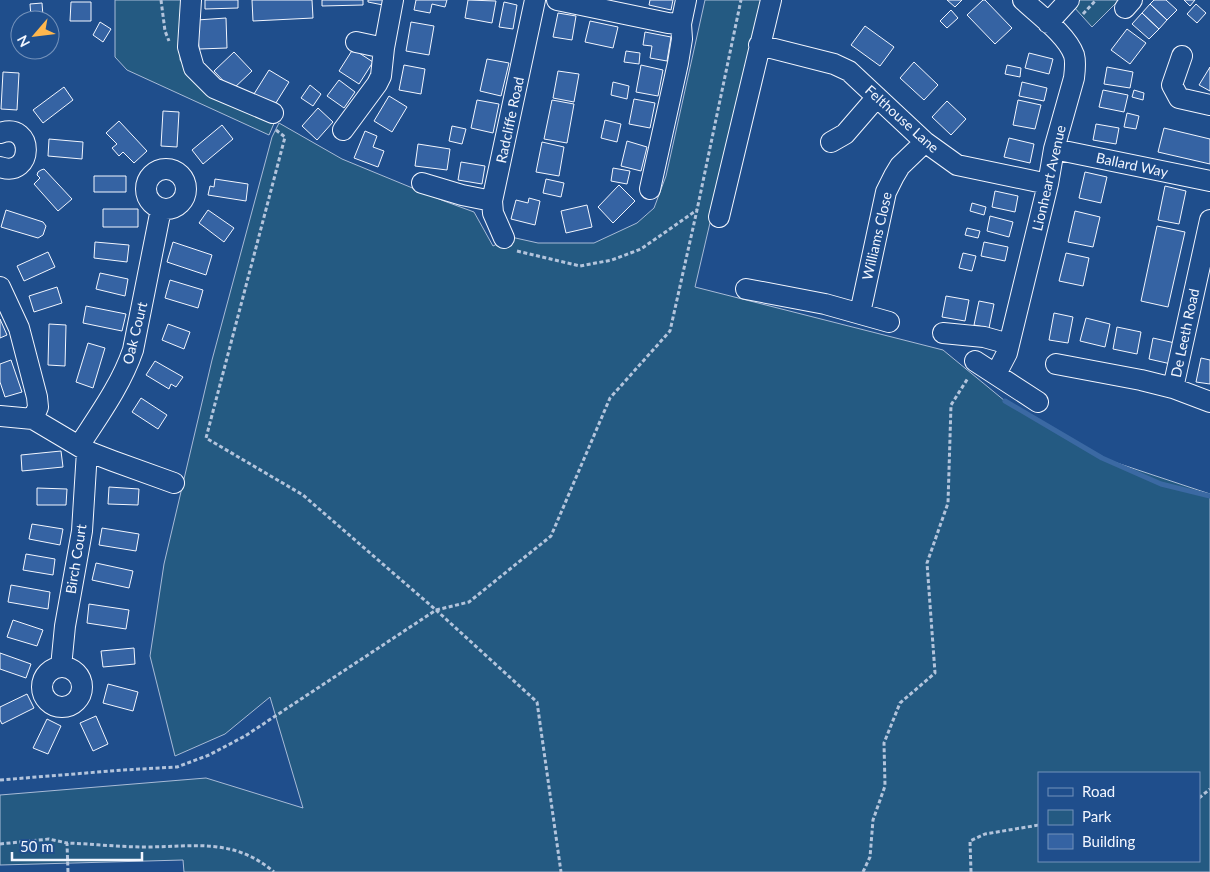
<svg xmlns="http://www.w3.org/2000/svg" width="1210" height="872" font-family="Lato,sans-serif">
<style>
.green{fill:#245a82;stroke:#a8bbd7;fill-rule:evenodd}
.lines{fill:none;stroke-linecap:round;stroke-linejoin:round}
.stream{stroke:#3b69a3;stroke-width:5}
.building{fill:#3563a3;stroke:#f2f6ff}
.minor-casing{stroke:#f2f6ff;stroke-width:22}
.path{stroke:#b3c4dc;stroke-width:3;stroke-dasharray:4 2.5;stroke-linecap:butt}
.minor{stroke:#1f4e8c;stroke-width:20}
.labels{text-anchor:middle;stroke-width:4;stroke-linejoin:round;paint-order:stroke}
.street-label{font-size:14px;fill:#f2f6ff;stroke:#1f4e8c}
</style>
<rect width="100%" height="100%" fill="#1f4e8c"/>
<!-- green -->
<path class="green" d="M115,0h67l-2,60 17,23 78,38 -6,14 -142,-65 -12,-13z
M705,0h57l-67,287 248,63 62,51 97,57 108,36v378h-1026l-1,-12 -183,5v-70l206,-17 97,30 -33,-111 -45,37 -50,22 -25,-100 14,-92 48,-204 60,-223 7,-14 63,36 102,42 30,11 19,34 18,-9 27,6h56l43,-20 17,-15 12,-32zM1039,773h160v88h-160z
M1078,0h41l-27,27 -19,-21z"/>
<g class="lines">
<!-- stream -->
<path class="stream" d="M1005,401l97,57 59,26 49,12"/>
</g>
<!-- building -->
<path class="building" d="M205,0h33v8l-33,1z
M252,0h60l1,18 -60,3z
M322,0h41v5l-41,1z
M368,0h16l-1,5 -15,-3z
M416,0h31l-2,7 -13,-3 -2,9 -16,-3z
M468,0l28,1 -4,22 -27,-5z
M650,0h23l-2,10 -22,-5z
M947,0h15l-7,7z
M983,0h2l27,28 -17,16 -28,-29z
M1154,0h12l11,10 -10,10 -17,-16z
M1184,0h11l-5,6z
M71,2h20v19h-21z
M504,2l13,3 -4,24 -14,-2z
M42,3l1,13 -12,1 -1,-13z
M1150,4l17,16 -8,9 -17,-16z
M1196,4l10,9 -9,10 -10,-9z
M951,10l7,8 -11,10 -7,-7z
M558,13l18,3 -4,24 -19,-3z
M1142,13l17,16 -10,10 -17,-15z
M226,18l1,30 -28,1 -2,-29z
M590,21l28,6 -5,21 -28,-6z
M100,22l11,7 -8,13 -10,-7z
M411,22l23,4 -5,29 -23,-4z
M865,26l29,21 -14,19 -29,-21z
M1127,29l19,14 -16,21 -19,-14z
M645,32l26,5 -4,24 -17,-3 2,-12 -9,-1z
M353,49l20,13 -14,22 -20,-13z
M626,51l14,2 -1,11 -15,-2z
M234,52l18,19 -20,19 -18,-19z
M1029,53l24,6 -4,15 -24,-6z
M487,59l22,4 -8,33 -21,-5z
M914,62l24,23 -14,15 -24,-22z
M404,65l21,4 -4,25 -22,-4z
M641,65l22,5 -5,26 -22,-4z
M1007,65l14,3 -1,9 -15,-3z
M1107,67l26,5 -3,16 -26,-4z
M1210,67v24l-11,-6z
M269,70l20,12 -15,24 -20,-12z
M558,71l21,3 -5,28 -21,-4z
M3,72l16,1 -2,37 -16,-1z
M339,80l16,12 -11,16 -17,-12z
M613,82l16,4 -2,13 -16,-4z
M1022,82l25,6 -3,13 -25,-5z
M310,85l11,9 -8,12 -12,-8z
M64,87l9,13 -30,23 -10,-13z
M1103,90l25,5 -4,17 -25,-5z
M1134,90l10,3 -1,7 -11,-3z
M389,96l18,11 -15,25 -18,-11z
M634,99l21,4 -5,25 -21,-4z
M477,100l22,4 -6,29 -22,-5z
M552,100l22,4 -7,39 -23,-4z
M1018,100l23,5 -6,24 -22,-4z
M947,101l19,18 -15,16 -19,-18z
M318,108l15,14 -16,18 -15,-14z
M163,111l16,1 -2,35 -16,-1z
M1127,113l12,3 -3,13 -12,-2z
M605,120l16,4 -4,18 -16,-4z
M119,121l28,30 -13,12 -11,-11 -4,4 -7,-8 5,-4 -11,-11z
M1096,124l23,4 -3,16 -23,-4z
M222,125l11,14 -30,25 -11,-14z
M452,126l14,3 -4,15 -13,-3z
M1164,128l46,11v25l-52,-12z
M365,131l12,5 -4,11 11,4 -6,16 -24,-9z
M1009,138l25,6 -4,19 -26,-6z
M49,139l34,3 -1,17 -34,-3z
M627,141l20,6 -6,24 -20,-5z
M542,142l22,5 -5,29 -23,-4z
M418,144l32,5 -3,21 -32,-4z
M461,162l24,4 -3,18 -24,-4z
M613,168l17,3 -3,13 -16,-3z
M44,169l28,30 -14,12 -24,-27 6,-6 -3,-3 1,-3 3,-2z
M1085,172l22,5 -6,26 -22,-5z
M94,176h32v16h-32z
M215,179l33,5 -2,17 -38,-6 2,-9 4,1z
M546,179l18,4 -3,14 -18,-4z
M619,185l16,16 -22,22 -15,-16z
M1165,186l21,5 -7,33 -21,-4z
M995,191l23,5 -3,16 -23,-5z
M529,198l11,3 -5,24 -24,-6 5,-19 12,3z
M972,203l14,4 -2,8 -14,-4z
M587,205l5,22 -26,6 -5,-22z
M103,209h35v18h-35z
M6,210l37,12 3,4 -3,9 -5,3 -37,-11z
M208,210l26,18 -10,14 -25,-19z
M1075,211l25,6 -7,30 -25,-5z
M990,216l23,6 -4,15 -22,-6z
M1157,226l28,6 -17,75 -27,-6z
M967,228l13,3 -2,7 -13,-3z
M95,242l34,3 -2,17 -33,-4z
M173,242l39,13 -6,20 -39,-13z
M984,242l24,5 -3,14 -24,-5z
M48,252l7,15 -31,14 -7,-15z
M963,253l13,3 -4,15 -13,-3z
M1066,253l23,5 -6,28 -24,-5z
M100,273l28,6 -3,17 -29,-7z
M170,280l33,10 -5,18 -33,-10z
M57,287l5,16 -28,9 -5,-16z
M946,296l23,4 -4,21 -23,-4z
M979,301l15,3 -5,24 -15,-3z
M86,306l40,8 -4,17 -39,-8z
M1054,313l19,4 -5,26 -19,-3z
M1086,318l24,6 -5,23 -25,-6z
M0,319l7,16 -7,3z
M49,324l17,1 -1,41 -17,-1z
M168,324l22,8 -6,17 -22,-9z
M1117,327l24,5 -4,22 -24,-5z
M1153,338l22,5 -4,21 -22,-5z
M88,343l17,5 -12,40 -17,-6z
M1201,358l9,2v24l-14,-2z
M11,360l11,32 -17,5 -5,-15v-18z
M155,361l28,16 -7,10 -5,-3 -2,5 -23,-14z
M141,398l26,17 -9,14 -26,-17z
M61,451l2,16 -41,4 -1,-16z
M109,487l30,2 -1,16 -30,-1z
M37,488l30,1 -1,16h-29z
M32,524l31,5 -3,16 -31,-6z
M102,528l37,6 -3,17 -37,-6z
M26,554l29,5 -2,16 -30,-5z
M96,563l37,8 -4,17 -37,-8z
M11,585l39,7 -2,17 -40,-7z
M89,604l40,6 -3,19 -39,-6z
M13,620l30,10 -6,16 -30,-9z
M134,648l1,16 -32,3 -2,-16z
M0,653l31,11 -5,14 -26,-9z
M108,684l30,8 -5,19 -30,-8z
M27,694l7,14 -32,16 -2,-4v-13z
M96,716l12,28 -15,7 -13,-28z
M47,719l14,7 -13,28 -15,-6z"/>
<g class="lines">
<!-- minor casing -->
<g class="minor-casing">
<path id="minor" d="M191,0l-3,47 6,21 20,20 59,25
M557,0l111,23 13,1
M1125,8l7,-8
M1048,23l21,-23
M356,42l28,6
M759,45l75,19 15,7 76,71 32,23 91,19
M1182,56l-10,29 7,13 31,7
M343,130l34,-46 4,-8 3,-28 9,-48
M0,133c35,-12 34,46 0,34
M831,142l14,-8 32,-37
M1054,149l156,32
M146 189a20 20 0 1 1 40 0a20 20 0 1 1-40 0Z
M422,183l40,12 30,6
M650,189l28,-126 4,-24 -1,-15 5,-24
M719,217l52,-217
M504,238l-11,-25 -1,-12 43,-201
M0,287l19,41 18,69 1,10 -5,12
M746,289l79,15 64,18
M860,313l26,-121 8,-16 6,-10 25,-24
M943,333l41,4 25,7
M975,361l63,41
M1056,364l85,16 32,8 37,14
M996,374l11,-21 41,-169 6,-35 20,-71c1,-8 2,-16 0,-23 -7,-20 -36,-41 -51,-55
M1173,388l37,-168
M0,416l33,3 54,32 26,10 61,22
M79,446c20,-31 42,-61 54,-96l28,-141
M61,667l4,-41 17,-95 5,-80
M42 687a20 20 0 1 1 40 0a20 20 0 1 1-40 0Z"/>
</g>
<!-- path -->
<path class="path" d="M161,0l4,31 4,10
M1083,14l13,-14
M276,130l9,7 -79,301 97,57 133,115 33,-8 82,-66 59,-138 60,-67 27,-121 44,-210
M517,251l63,15 32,-6 29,-11 56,-39
M0,780l123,-10 54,-3 32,-12 36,-19 191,-126 101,92 24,170
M1199,798l11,-9
M0,844l49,-5 18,4
M68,872l-1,-29c26,1 52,4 78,4 48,0 88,-10 129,25
M863,872l7,-15 3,-37 12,-34 -1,-43 16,-40 35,-30 -8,-110 21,-60 3,-98 17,-27
M971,872l-1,-31 15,-7 54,-9"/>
<!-- minor -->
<use href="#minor" class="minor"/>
</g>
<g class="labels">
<!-- street labels -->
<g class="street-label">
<text transform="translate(902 119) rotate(42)" y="5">Felthouse Lane</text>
<text transform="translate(510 120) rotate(-78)" y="5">Radcliffe Road</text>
<text transform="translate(1132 165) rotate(12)" y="5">Ballard Way</text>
<text transform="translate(1049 178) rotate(-77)" y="5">Lionheart Avenue</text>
<text transform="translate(877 236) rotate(-77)" y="5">Williams Close</text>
<text transform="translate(135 333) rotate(-76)" y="5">Oak Court</text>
<text transform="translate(1185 333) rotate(-78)" y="5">De Leeth Road</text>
<text transform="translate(76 559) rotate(-81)" y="5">Birch Court</text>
</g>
</g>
<!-- legend -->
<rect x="1038" y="772" width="162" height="90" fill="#1f4e8c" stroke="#7391ba"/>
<rect x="1048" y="788" width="25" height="8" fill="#1f4e8c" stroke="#7391ba"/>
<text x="1082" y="797" font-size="15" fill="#f2f6ff">Road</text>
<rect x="1048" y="810" width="25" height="15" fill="#245a82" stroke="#7391ba"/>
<text x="1082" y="822" font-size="15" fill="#f2f6ff">Park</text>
<rect x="1048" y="834" width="25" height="15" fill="#3563a3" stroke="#7391ba"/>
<text x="1082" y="847" font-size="15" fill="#f2f6ff">Building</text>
<!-- north arrow -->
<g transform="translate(35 35) rotate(242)"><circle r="24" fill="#1f4e8c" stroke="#7391ba"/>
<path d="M0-4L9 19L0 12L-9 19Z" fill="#ffb74d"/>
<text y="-8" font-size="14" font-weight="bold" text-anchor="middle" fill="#f2f6ff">N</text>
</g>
<!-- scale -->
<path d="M12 852v8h130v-8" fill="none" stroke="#f2f6ff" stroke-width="2.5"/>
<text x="20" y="852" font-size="15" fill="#f2f6ff" stroke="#1f4e8c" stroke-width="4" paint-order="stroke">50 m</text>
</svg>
